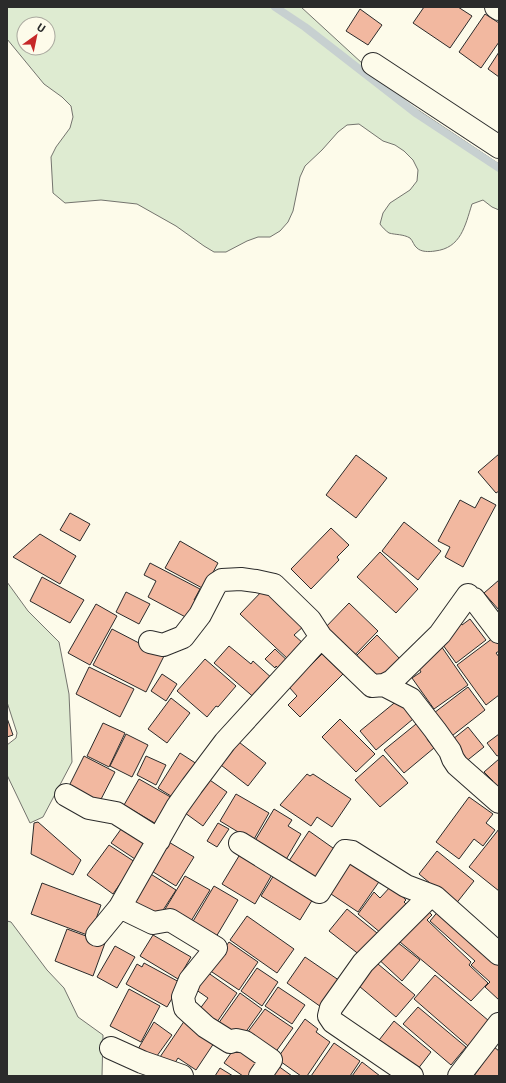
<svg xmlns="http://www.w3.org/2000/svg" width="506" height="1083" font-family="'Exo 2',sans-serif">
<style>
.green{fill:#deebd1;stroke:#74746e;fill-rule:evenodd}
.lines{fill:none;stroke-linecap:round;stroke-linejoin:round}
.stream{stroke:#c7d0d0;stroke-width:8}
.building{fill:#f2b8a0;stroke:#2b2b2b}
.minor-casing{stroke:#2b2b2b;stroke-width:24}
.minor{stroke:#fdfbea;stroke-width:22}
</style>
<rect width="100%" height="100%" fill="#fdfbea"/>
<!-- green -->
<path class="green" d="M7,7h294l99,91 99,66v46l-7,-3 -9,-7 -11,4c-7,22 -11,44 -37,47 -6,1 -14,1 -18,-3 -3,-2 -4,-7 -7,-10 -7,-4 -14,-3 -21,-5 -3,-2 -7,-6 -9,-9l3,-11 7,-10 20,-13 7,-9 1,-11 -5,-10 -9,-9 -9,-6 -12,-4 -24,-17 -12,1 -9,7 -16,18 -17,16 -5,11 -7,34 -5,11 -8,9 -10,6h-12l-11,4 -21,11h-12l-10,-6 -28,-20 -39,-22 -36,-4 -36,3 -12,-10 -2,-36 5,-10 14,-19 3,-11 -2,-11 -9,-9 -18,-13 -37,-45zM24,24h24v24h-24z
M7,582l21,29 31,31 10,52 3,68 -29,55 -13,6 -23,-48v-30l9,-7 1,-5 -10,-31z
M7,921l4,1 36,48 17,18 14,29 25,18 -1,41h-95z"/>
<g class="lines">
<!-- stream -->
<path class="stream" d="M275,7l30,20 112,87 82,54"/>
</g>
<!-- building -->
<path class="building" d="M424,7h34l14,9 -22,32 -37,-25z
M360,9l22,16 -14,20 -22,-14z
M485,14l14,9v19l-18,26 -22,-16z
M499,52v25l-11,-8z
M499,454v37l-3,2 -18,-21z
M356,455l31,23 -31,40 -30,-23z
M481,497l15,8 -33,62 -18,-10 5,-10 -12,-6 22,-41 15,8z
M70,513l20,11 -10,17 -20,-11z
M404,522l37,29 -23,29 -36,-29z
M331,528l18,17 -12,12 2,3 -28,29 -20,-20z
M40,534l36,22 -16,28 -47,-27z
M180,541l38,22 -14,26 -39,-21z
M380,552l38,37 -22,24 -39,-36z
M150,563l50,26 -6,11 8,3 -9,18 -45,-24 8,-16 -12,-6z
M42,577l42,23 -14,23 -40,-22z
M499,580v30l-15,-17z
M265,588l40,37 -11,10 10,9 -15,16 -49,-46z
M126,592l24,12 -11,20 -23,-12z
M349,603l29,28 -27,28 -29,-28z
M96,604l21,12 -27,49 -22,-12z
M470,619l16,21 -30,23 -16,-22 18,-21 4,5z
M112,629l52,27 -18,36 -53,-27z
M377,635l24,25 -23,23 -27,-22z
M497,635l2,3v13l-3,2 3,4v38l-13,10 -29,-40z
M439,643l29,42 -34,24 -22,-31 9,-6 -7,-12z
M229,646l22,18 2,-3 21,19 -17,20 -43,-37z
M275,649l16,15 -9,8 -6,-6 -1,2 -10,-9z
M322,654l21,20 -43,43 -12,-12 9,-9 -8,-9z
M205,659l31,27 -18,21 -2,-1 -9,11 -30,-26z
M89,667l45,22 -14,28 -44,-23z
M162,674l15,10 -11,17 -15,-10z
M468,687l17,23 -37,29 -18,-23z
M404,695l15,19 -43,36 -16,-19z
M171,698l19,15 -23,30 -19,-14z
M7,718l6,17 -6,2z
M340,719l35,35 -19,18 -34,-35z
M421,720l12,14 -6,5 7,9 -30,25 -20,-23z
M103,723l22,10 -16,34 -22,-11z
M468,727l16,20 -20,16 -16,-20z
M126,734l22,11 -16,32 -22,-11z
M499,734v21l-2,1 -10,-13z
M235,739l31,24 -18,23 -31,-24z
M180,753l20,13 -21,35 -21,-13z
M383,755l25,28 -28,24 -25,-27z
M84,756l31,16 -18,35 -31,-15z
M146,756l20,9 -10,20 -19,-10z
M499,759v38l-11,-12 5,-4 -9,-9z
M307,774l3,2 3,-2 38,25 -19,28 -15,-10 -6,9 -31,-21z
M204,776l23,16 -24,34 -22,-16z
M139,779l35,20 -16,26 -34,-20z
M236,794l33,19 -16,28 -33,-20z
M469,797l24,17 -7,9 9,7 -12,16 -9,-7 -15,20 -23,-17z
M274,809l18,11 -4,6 13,8 -17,29 -31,-19z
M38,822l43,38 -8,15 -42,-21 3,-31z
M218,823l11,6 -12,18 -10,-6z
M124,825l23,16 -12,18 -24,-16z
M499,829v62l-30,-24z
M309,831l31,22 -22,32 -31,-21z
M167,841l27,16 -18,29 -26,-16z
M109,845l26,17 -5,24 -8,-5 -9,13 -26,-19z
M242,851l32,20 -19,33 -33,-20z
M437,851l37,30 -19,24 -26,-20 1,-2 -11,-9z
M353,856l30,20 -25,36 -30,-20z
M277,870l39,24 -16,26 -39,-24z
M146,871l30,19 -20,31 -30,-19z
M185,876l25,14 -22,36 -24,-15z
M42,883l59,22 -11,31 -59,-22z
M214,886l24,14 -22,37 -24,-14z
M391,886l15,14 -2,2 8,8 -25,28 -29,-24 16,-22 6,6z
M423,906l9,9 -5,5 44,42 -2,3 19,18 -17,18 -77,-64z
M347,909l35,28 -17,22 -36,-28z
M440,909l59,52v39l-14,-13 5,-5 -19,-17 4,-4 -45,-40z
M247,916l47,33 -17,24 -47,-33z
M67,929l38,14 -12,33 -38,-15z
M153,935l38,22 -13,22 -38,-23z
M392,938l28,22 -18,21 -27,-25z
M229,942l29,20 -19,28 -30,-20z
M115,946l20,11 -18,31 -20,-11z
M305,957l38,26 -19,26 -37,-26z
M372,959l43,36 -19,22 -43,-36z
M144,963l37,20 -14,24 -41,-23 11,-20 5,3z
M257,968l21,14 -16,24 -21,-15z
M204,970l33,23 -20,29 -18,-12 9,-12 -16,-11z
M435,975l54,46 -21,25 -54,-47z
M278,987l27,18 -13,19 -27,-18z
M129,989l31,17 -19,36 -31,-16z
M240,993l22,16 -22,31 -22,-16z
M418,1007l48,40 -15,18 -48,-41z
M265,1009l28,19 -21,29 -28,-20z
M305,1019l13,10 -2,3 14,10 -23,34h-6l-24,-17z
M185,1020l31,20 -20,30 -18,-12 -5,8 -13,-9z
M394,1021l37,31 -17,22 -38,-30z
M154,1022l18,13 -18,25 -16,-11z
M239,1042l26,18 -10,16h-12l-19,-13z
M334,1043l26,18 -10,15h-39z
M494,1047l5,4v25h-25z
M362,1062l18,14h-28z
M274,1063l18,13h-27z
M220,1068l13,8h-18z"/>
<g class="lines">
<!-- minor casing -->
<g class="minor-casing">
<path id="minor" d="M496,7l3,2
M373,64l126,83
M474,599l25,33
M150,642l13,3 20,-8 17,-22 16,-31 6,-4 19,-1 15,2 18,4 36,35 11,17 51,49 12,-1 8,-4 48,-47 28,-39
M384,685l27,14 24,31 15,21 3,8 4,6 42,37
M66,795l23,13 27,5 43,27
M240,843l79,49 26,-41 7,1 54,34 29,11 64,57
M120,907l33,16 17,-3 46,28 -26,32 -7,17 2,11 21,19 24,15 6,-2 9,2 26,18 -11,16
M97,935l23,-28 57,-100 15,-21 33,-44 96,-105
M111,1048l31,14 40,14
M412,1076l-79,-54 -4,-6 2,-8 32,-45 62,-62 7,-5
M459,1076l40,-52"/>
</g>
<!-- minor -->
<use href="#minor" class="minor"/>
</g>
<!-- border -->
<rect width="506" height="1083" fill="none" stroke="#2b2b2b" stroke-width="16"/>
<!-- north arrow -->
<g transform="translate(36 36) rotate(33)"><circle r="19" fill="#fdfbea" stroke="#a9a89e"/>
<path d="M0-3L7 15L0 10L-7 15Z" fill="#c62828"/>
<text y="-6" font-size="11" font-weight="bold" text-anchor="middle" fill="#2b2b2b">U</text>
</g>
</svg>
